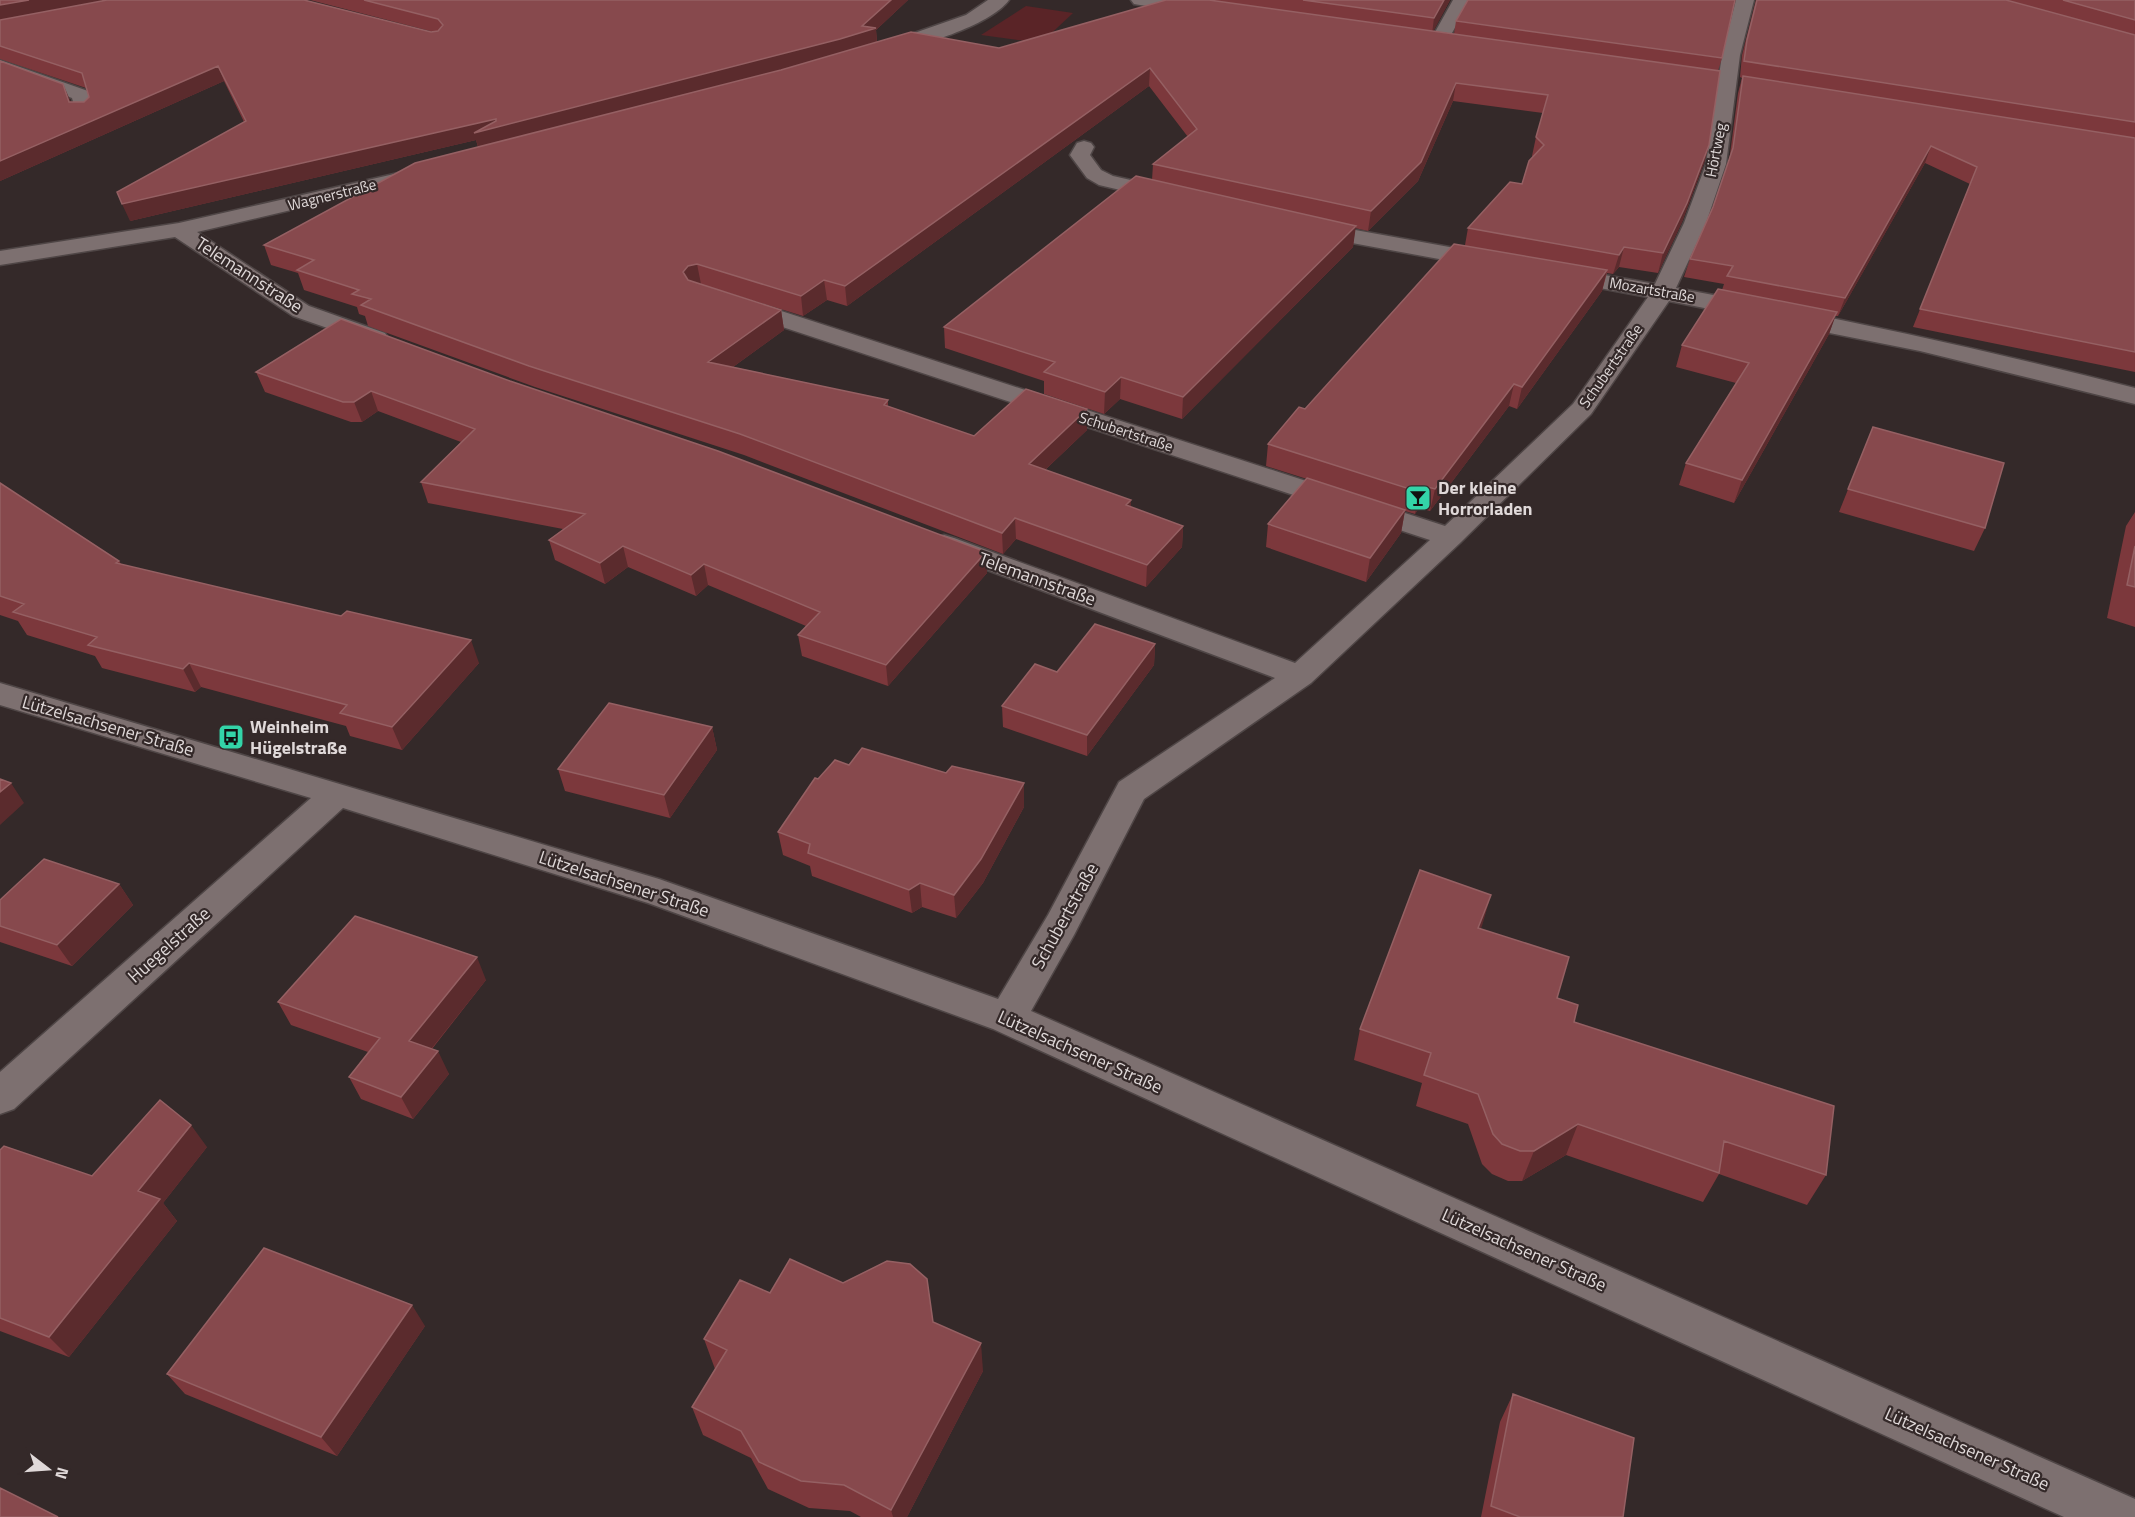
<svg xmlns="http://www.w3.org/2000/svg" width="2135" height="1517" font-family="'Titillium Web',sans-serif">
<style>
.green{fill:#5a2427}
.lines{fill:none;stroke-linecap:round;stroke-linejoin:round}
.street-casing{stroke:#4f4646;stroke-width:3}
.street{fill:#7d7070;fill-rule:evenodd}
.wall{fill:#7c383c}
.shaded-wall{fill:#5b2b2d}
.building{fill:#87494d;stroke:#956063;stroke-width:1.5}
.labels{text-anchor:middle;stroke-width:4.5;stroke-linejoin:round;paint-order:stroke}
.far-street-label{font-size:15px;fill:#e0d9d9;stroke:#342929}
.street-label{font-size:18px;fill:#e0d9d9;stroke:#342929}
.poi-label{font-size:18px;font-weight:bold;fill:#e0d9d9;stroke:#342929;text-anchor:start}
</style>
<rect width="100%" height="100%" fill="#342929"/>
<!-- green -->
<path class="green" d="M1026,6l47,7 -32,30 -60,-8z"/>
<g class="lines">
<!-- street casing -->
<g class="street-casing">
<path id="street" d="M988,0h21c-19,26 -92,47 -123,54l-6,-1 -3,-4 3,-4 86,-30z
M1131,0h45l32,5 3,4 -3,4 -6,1 -62,-9 -6,-1z
M1453,0h18l-26,45h-12l-3,-4z
M1736,0h18l-14,55 -14,109 -20,59 -30,65c154,28 307,61 459,100v16l-215,-53 -251,-50 -78,113 -131,129 -149,140 -167,116 -70,136 -43,76 1104,488v18h-71l-1071,-488 -345,-126 -305,-95 -329,301 -14,5v-42l311,-274 -311,-93v-22l659,196 339,120 50,-84 71,-133 156,-104 -341,-128 -4,-6 4,-6 10,-3 10,3 341,125 135,-123 -699,-230 -4,-5 4,-5 8,-2 8,2 698,226 128,-122 75,-107 -97,-18 -3,-5 3,-5 8,-2 96,17 29,-61 22,-59 16,-109z
M0,60l88,31 6,21 -3,4h-14l-5,-18 -72,-26z
M1084,141l7,2 3,4 -4,8 11,15 12,6 62,14 3,5 -3,5 -8,1 -68,-16 -12,-7 -17,-23 7,-12z
M416,169l7,2 3,4 -3,4 -226,53 112,74 76,27 3,5 -3,5 -9,2 -83,-29 -118,-79 -175,28v-14l179,-28z
M1311,222l177,32 8,2 3,5 -3,5 -8,2 -185,-34 -3,-5 3,-5z"/>
</g>
<!-- street -->
<use href="#street" class="street"/>
</g>
<!-- wall -->
<path class="wall" d="M0,0l431,32h3l-124,-32h598l-32,30 1,12 122,6 215,-48h236l-17,31 21,3 2,-13 266,37 -4,13 -9,74 -5,18 -22,59 -24,51 -39,-6 -6,7 -6,-1 -5,18 -85,118 -8,-3 -79,105 -11,-3 -4,6 -10,-3 -4,22 -35,49 -100,-35 2,-23 39,-45 -41,-13 2,-22 37,-35 160,-164 3,-17 54,-44 11,-27 -1,-1 4,-19 7,-24 -90,-12 -35,80 -50,50 -13,-3 -2,19 -171,172 -62,-20 -16,15 -60,-20v-13l-99,-33 -1,-21 208,-147 1,-16 35,-27 -39,-51 -302,220 -20,-6 -24,16 -103,-32 81,26 3,20 -51,37 155,33v6l86,30 113,-27v21l-42,40 86,37 52,19 -1,21 -36,40 -130,-48 -13,15 -259,-99 -209,-68 -167,-61 -3,-10 -6,-2 -2,-7 -53,-17 -6,-17 -27,-8 -7,-20 214,-98 -2,-7 -346,81 114,-99 -20,-41 -224,100v-120l71,41h13l5,-5 -3,-9 -86,-29z
M1756,0h379v372l-222,-45 57,-143 -45,-21 -87,153h-3l-6,18 -95,169 -55,-18 7,-22 50,-80 -60,-16 6,-22 40,-55 2,-6 -40,-7 6,-18 23,-52 16,-45 9,-69 4,-15 -2,-1 2,-22z
M256,372l254,9 476,171 1,21 -99,113 -86,-30 -4,-21 8,-9 -98,-41 -12,11 -68,-29 -23,17 -50,-24 -6,-20 14,-11 -135,-26 -7,-21 40,-40 -83,-31 -16,11h-11l-86,-30z
M1873,427l112,101 -11,23 -135,-39z
M0,483l119,78 2,3 358,99 -77,87 -52,-14 -4,-10 -145,-39 -6,5 -93,-24 -7,-12 -68,-21 -9,-14 -18,-6z
M2135,512v115l-28,-9 19,-92z
M1155,644l-1,21 -67,91 -84,-29 -1,-21 55,-34z
M712,727l5,23 -47,68 -105,-27 -7,-22z
M849,765l175,42 -41,76 -27,35 -34,-11 -10,6 -100,-37 -2,-10 -27,-11 -5,-23 40,-53z
M119,884l14,21 -61,61 -72,-24v-42z
M1481,929l76,69 17,24 252,153 -19,30 -88,-31 -16,28 -137,-47 -44,26h-14l-16,-7 -10,-10 -14,-40 -52,-18 6,-23 -68,-23 6,-31z
M486,980l-54,69 17,25 -36,45 -52,-20 -12,-22 19,-25 -77,-27 -13,-23z
M207,1147l-44,56 14,18 -108,136 -69,-26v-181l92,26z
M770,1293l163,29 50,49 -76,146h-46l-11,-6 -41,-3 -41,-19 -17,-31 -48,-23 -11,-28 23,-38 -11,-30z
M425,1326l-88,130 -152,-62 -18,-20z
M1513,1394l110,123h-142l19,-95z"/>
<!-- shaded-wall -->
<path class="shaded-wall" d="M29,0h84l-113,22v-17z
M891,0h17l-32,30 1,13 -36,12 -362,94 -3,-9 -346,81 -8,-17 740,-178z
M1444,0h6l-18,34 2,-16z
M218,66l6,15 -224,100v-20z
M1150,68l-1,18 -302,220 -2,-20z
M1456,83l-3,18 -35,80 -50,50 3,-20z
M63,84l7,16 6,18 -7,-16z
M1709,145l-5,18 -22,59 -24,51 5,-20z
M1931,146l-6,17 -87,153 7,-18z
M1356,226l-3,21 -171,172 1,-22z
M1624,247l-5,20 -6,7 6,-19z
M697,264l4,20 -10,2 -8,-14 5,-6z
M1607,270l-5,21 -85,118 5,-22z
M824,280l3,20 -24,16 -2,-20z
M781,310l3,20 -72,52 -4,-20z
M1837,312l-8,22 -95,169 8,-23z
M1121,377l-1,22 -16,15 1,-22z
M1514,384l-5,22 -79,105 5,-22z
M371,391l7,20 -16,11 -8,-20z
M1087,409v21l-58,55v-21z
M1424,486l-5,22 -4,6 4,-22z
M1131,500v21l-5,-16z
M1405,510l-4,23 -35,49 4,-24z
M1015,518l1,21 -13,15 -1,-21z
M1183,526l-1,21 -36,40 1,-22z
M623,546l5,21 -23,17 -5,-21z
M986,552l1,21 -99,113 -2,-21z
M704,564l4,21 -12,11 -5,-21z
M471,640l8,23 -77,87 -10,-23z
M1155,644l-1,21 -67,91v-21z
M189,663l12,24 -6,5 -12,-23z
M712,727l5,23 -47,68 -6,-23z
M11,783l13,20 -24,22v-33z
M1024,783v24l-41,76 -27,35 -2,-23z
M920,883l2,24 -10,6 -3,-23z
M119,884l14,21 -61,61 -15,-21z
M1491,895l-9,31 -13,34 9,-32z
M477,957l9,23 -66,83 -11,-22z
M438,1051l11,23 -36,45 -12,-22z
M1578,1124l-12,31 -44,26 12,-30z
M191,1125l16,22 -44,56 14,18 -108,136 -20,-20 89,-146z
M412,1305l13,21 -88,130 -16,-19z
M981,1343l2,28 -76,146h-14l-2,-7z"/>
<!-- building -->
<path class="building" d="M0,0h29l-29,5z
M107,0h197l127,32 7,-1 5,-6 -5,-6 -74,-19h527l-29,26 14,2 -36,11 -366,94 22,-12v-2l-374,85 -5,-12 129,-71 -28,-55 -218,95v-100l63,23 6,18h15l5,-5 -7,-24 -82,-27v-26z
M1166,0h43l511,71 -11,74 -22,58 -24,50 -39,-6 -5,8 -151,-27 42,-46 12,2 7,-23 15,-16 -8,-8 12,-42 -92,-12 -35,79 -50,49 -218,-47 44,-35 -47,-61 -305,218 -21,-6 -23,16 -104,-32 -9,2 -5,6 5,8 93,30 -73,52 180,38 -4,5 90,31 52,-47 61,20 -58,55 102,36 -5,5 57,21 -36,39 -132,-47 -13,15 -262,-99 -211,-68 -168,-61 10,-6 -19,-5 7,-4 -62,-20 17,-10 -50,-15 151,-82 366,-93 130,-38 88,16z
M1303,0h141l-10,18z
M1468,0h267l-13,58 -266,-37z
M1757,0h249l129,35v87l-391,-61 3,-21z
M2063,0h72v20z
M1743,76l392,62v214l-215,-43 57,-142 -46,-21 -86,152 -118,-22 6,-10 -43,-7 23,-52 20,-59z
M1136,176l220,50 -173,171 -62,-20 -16,15 -61,-20 11,-10 -111,-35z
M1454,244l153,26 -85,117 -8,-3 -79,105 -11,-3 -5,6 -151,-48 31,-37 6,2z
M1718,289l119,23 -95,168 -56,-17 63,-100 -67,-18z
M341,319l169,62 208,70 268,101 -100,113 -88,-30 22,-23 -116,-48 -13,11 -68,-29 -23,17 -51,-23 36,-26 -164,-32 54,-53 -104,-38 -17,11h-11l-87,-30z
M1873,427l131,36 -19,65 -137,-39z
M1307,478l98,32 -35,48 -102,-34z
M0,483l119,78 -3,2 225,53 6,-5 124,29 -79,87 -52,-14 7,-8 -158,-42 -6,6 -95,-24 9,-8 -84,-25 11,-8 -24,-8z
M2135,546v41l-8,-2z
M1095,624l60,20 -68,91 -85,-29 33,-42 22,8z
M609,703l103,24 -48,68 -106,-26z
M862,748l84,25 6,-7 72,17 -43,76 -27,36 -34,-12 -11,7 -101,-37 2,-9 -32,-12 37,-54 3,1 17,-19 14,5z
M0,779l11,4 -11,9z
M44,859l75,25 -62,61 -57,-19v-26z
M1420,870l71,25 -13,33 91,29 -12,41 21,7 -4,17 260,84 -8,69 -102,-34 -5,32 -141,-49 -44,27h-14l-18,-7 -9,-10 -15,-40 -54,-19 7,-22 -71,-24z
M355,916l122,41 -68,84 29,10 -37,46 -52,-20 31,-39 -102,-36z
M160,1100l31,25 -53,66 22,8 -111,138 -49,-19v-168l4,-4 88,30z
M264,1248l148,57 -91,132 -154,-63z
M790,1259l53,24 44,-22 23,3 17,15 6,43 48,21 -90,167 -47,-25 -43,-4 -42,-19 -18,-31 -49,-24 35,-57 -23,-11 36,-59 30,13z
M1513,1394l121,44 -11,79h-103l-29,-11z
M0,1488l58,29h-58z"/>
<!-- icons -->
<defs>
<g id="bar-square" transform="scale(1.35)"><rect x="-9" y="-9" width="18" height="18" rx="4" fill="#33d4a8" stroke="#342929"/><path d="M-6-5H6L.8 .8V4.5H3.5V6h-7V4.5H-.8V.8Z" fill="#111"/></g>
<g id="bus-square" transform="scale(1.35)"><rect x="-9" y="-9" width="18" height="18" rx="4" fill="#33d4a8" stroke="#342929"/><path d="M-5-6H5V4H4V6H2V4H-2V6H-4V4H-5ZM-3.5-4V0h7V-4ZM-3.5 1.2v1.5H-2V1.2ZM2 1.2v1.5H3.5V1.2Z" fill="#111"/></g>
</defs>
<g fill-rule="evenodd">
<use href="#bar-square" x="1418" y="498"/>
<use href="#bus-square" x="231" y="737"/>
</g>
<g class="labels">
<!-- far-street labels -->
<g class="far-street-label">
<text transform="translate(1716 150) rotate(-79)" y="5">Hörtweg</text>
<text transform="translate(332 195) rotate(-14)" y="5">Wagnerstraße</text>
<text transform="translate(1652 290) rotate(10)" y="5">Mozartstraße</text>
<text transform="translate(1611 366) rotate(-55)" y="5">Schubertstraße</text>
<text transform="translate(1126 432) rotate(18)" y="5">Schubertstraße</text>
</g>
<!-- street labels -->
<g class="street-label">
<text transform="translate(249 275) rotate(33)" y="6">Telemannstraße</text>
<text transform="translate(1037 579) rotate(20)" y="6">Telemannstraße</text>
<text transform="translate(108 726) rotate(16)" y="6">Lützelsachsener Straße</text>
<text transform="translate(624 884) rotate(18)" y="6">Lützelsachsener Straße</text>
<text transform="translate(1065 916) rotate(-61)" y="6">Schubertstraße</text>
<text transform="translate(169 945) rotate(-42)" y="6">Huegelstraße</text>
<text transform="translate(1080 1052) rotate(24)" y="6">Lützelsachsener Straße</text>
<text transform="translate(1524 1250) rotate(24)" y="6">Lützelsachsener Straße</text>
<text transform="translate(1967 1449) rotate(24)" y="6">Lützelsachsener Straße</text>
</g>
<!-- poi labels -->
<g class="poi-label">
<text x="1438" y="494">Der kleine<tspan x="1438" dy="21">Horrorladen</tspan></text>
<text x="250" y="733">Weinheim<tspan x="250" dy="21">Hügelstraße</tspan></text>
</g>
</g>
<!-- north arrow -->
<g transform="translate(48 1469) rotate(107)" stroke="#342929" stroke-width="4.5" paint-order="stroke">
<path d="M0-4.5L10 22L0 15L-10 22Z" fill="#e0d9d9"/>
<text y="-9" font-size="16" font-weight="bold" text-anchor="middle" fill="#e0d9d9">N</text>
</g>
</svg>
